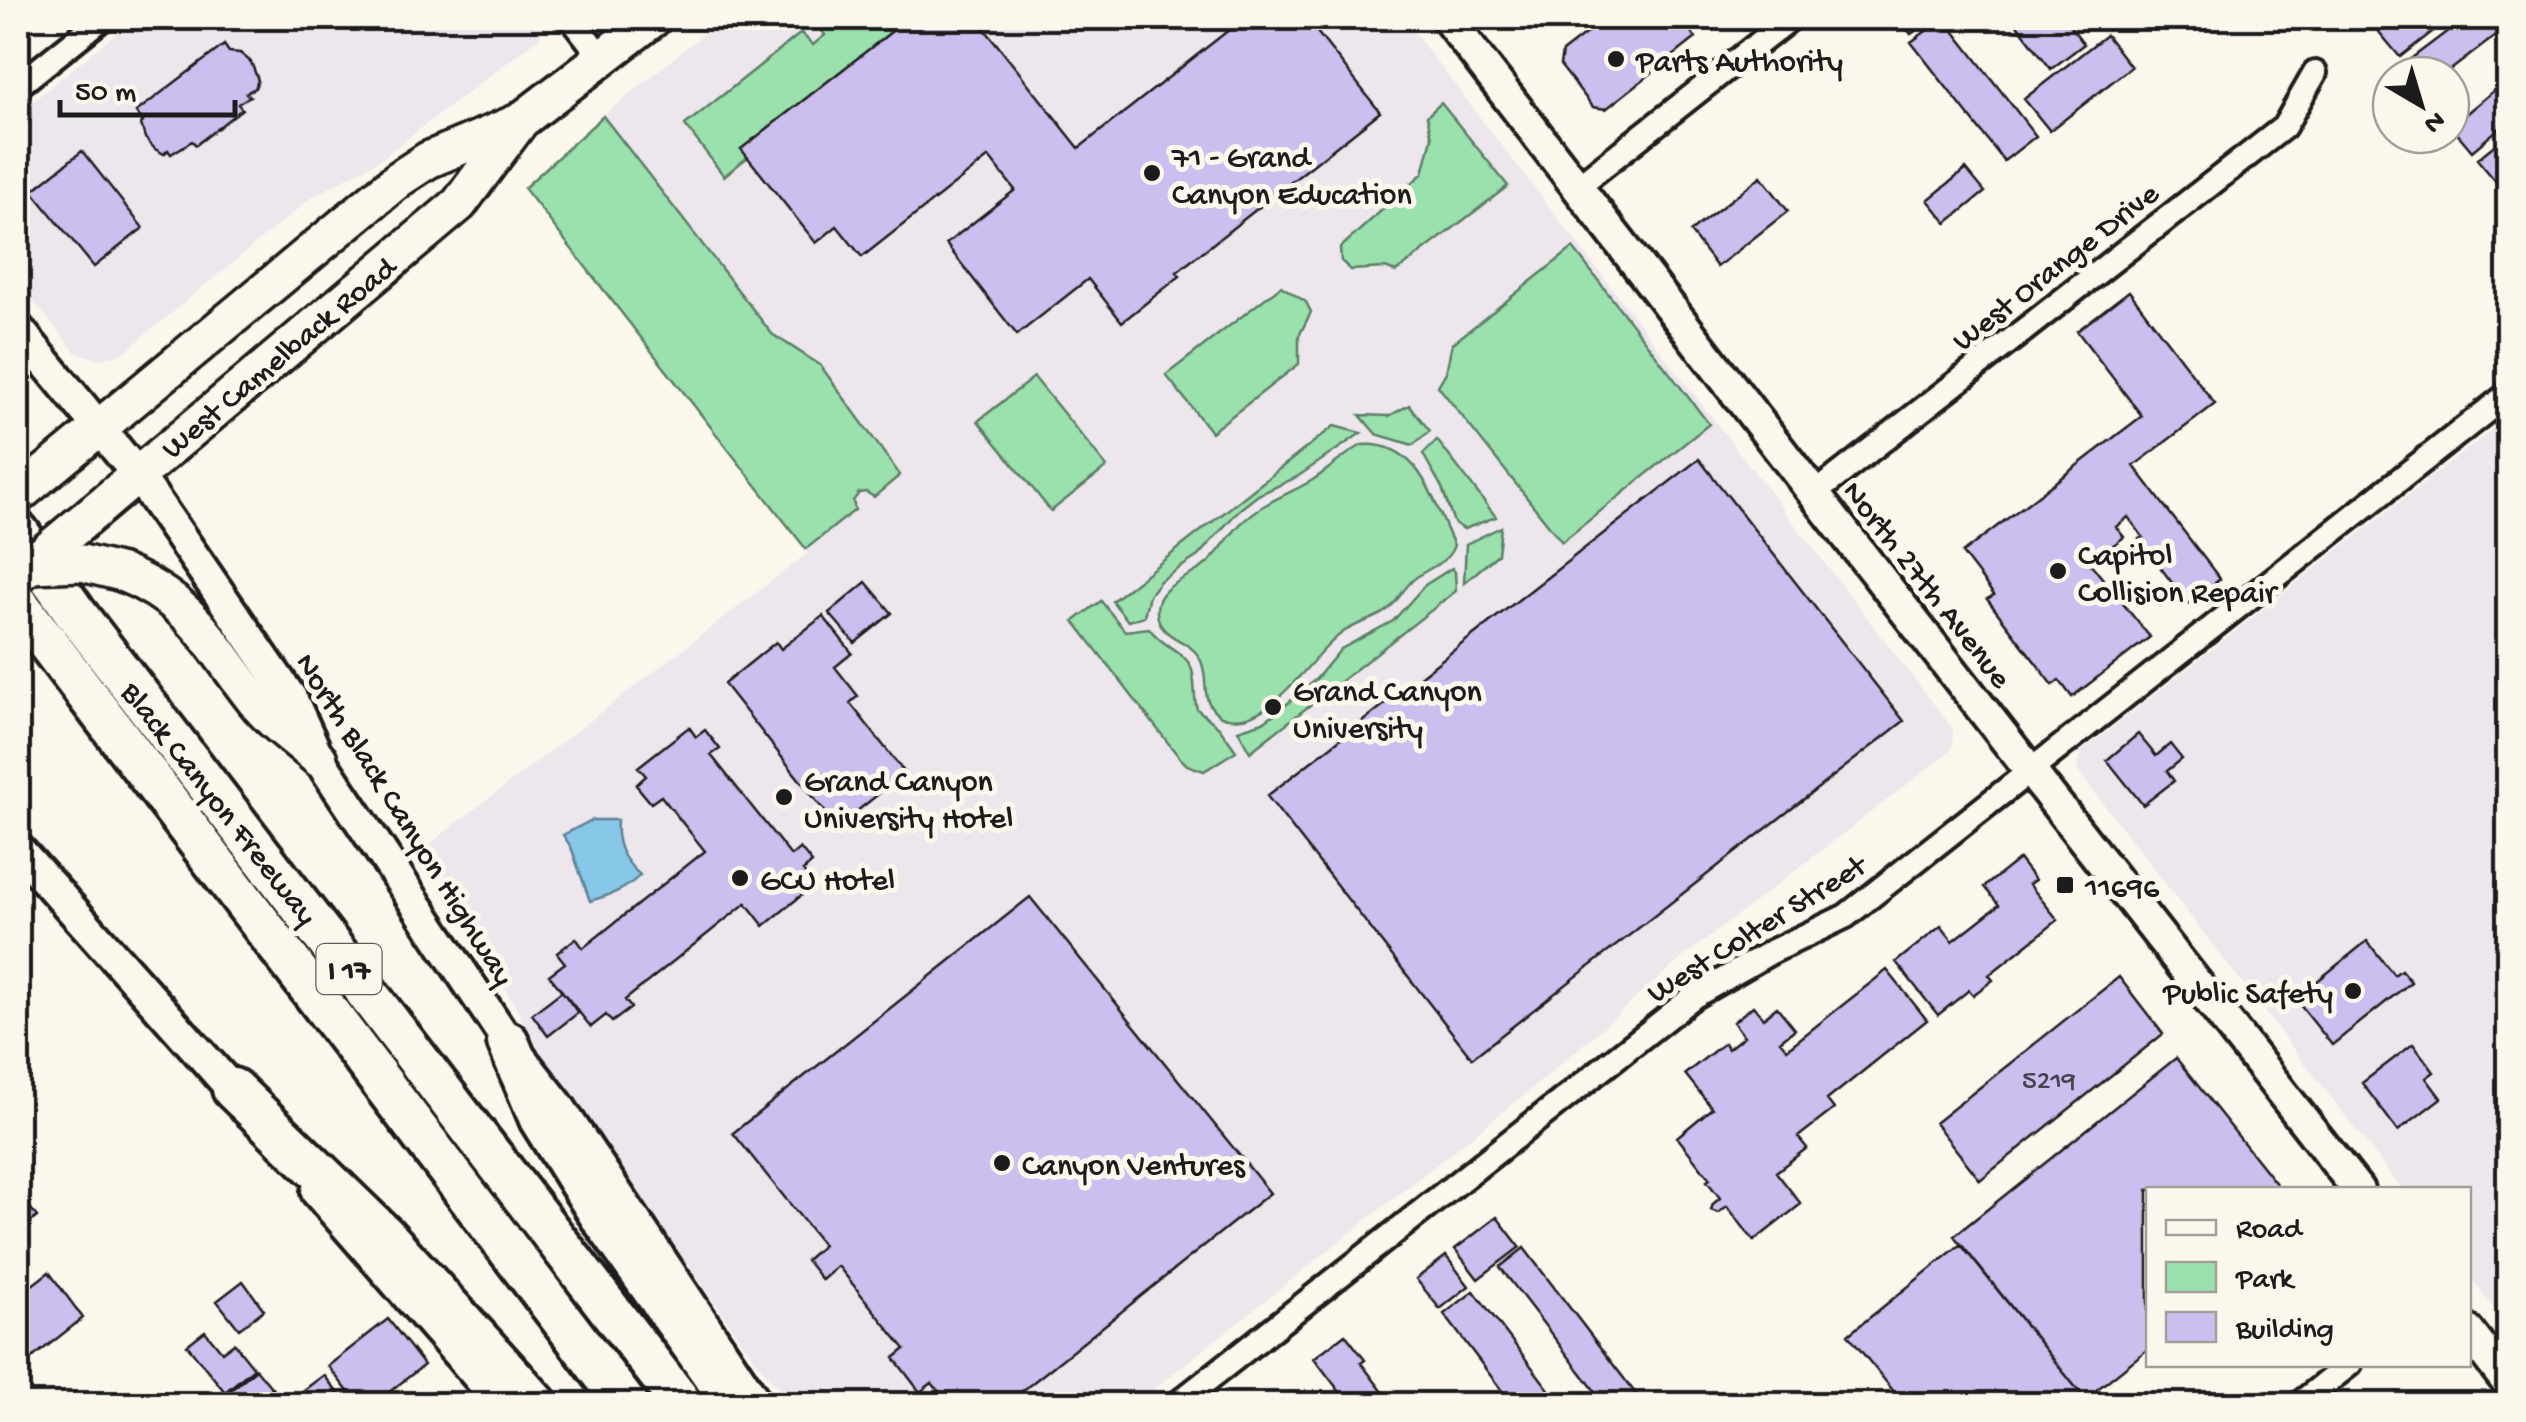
<svg xmlns="http://www.w3.org/2000/svg" width="2526" height="1422" font-family="'Gochi Hand',sans-serif">
<style>
.built{fill:#ede6ed}
.green{fill:#9ae1ae;stroke:#5b7e65;stroke-width:2.5}
.water{fill:#87c7e7;stroke:#5c8396;stroke-width:2.5}
.building{fill:#ccbeef;stroke:#1c1c1c;stroke-width:2.5}
.lines{fill:none;stroke-linecap:round;stroke-linejoin:round}
.minor-casing{stroke:#1c1c1c;stroke-width:30}
.secondary-casing{stroke:#1c1c1c;stroke-width:38}
.primary-casing{stroke:#1c1c1c;stroke-width:42}
.motorway-casing{stroke:#1c1c1c;stroke-width:48}
.minor{stroke:#fbf7ec;stroke-width:22}
.secondary{stroke:#fbf7ec;stroke-width:30}
.primary{stroke:#fbf7ec;stroke-width:35}
.motorway{stroke:#fbf7ec;stroke-width:40}
.primary-bridge-casing{stroke:#1c1c1c;stroke-width:42;stroke-linecap:butt}
.primary-bridge{stroke:#fbf7ec;stroke-width:35}
.poi-dot{fill:#1c1c1c;stroke:#fbf7ec;stroke-width:4}
.labels{text-anchor:middle;stroke-width:10;stroke-linejoin:round;paint-order:stroke}
.number-label{font-size:28px;fill:#484451}
.shield{fill:#fbf7ec;stroke:#5f5e5a;stroke-width:2.5}
.shield-label{font-size:30px;font-weight:bold;fill:#1c1c1c}
.poi-label{font-size:32px;fill:#1c1c1c;stroke:#fbf7ec;text-anchor:start}
.street-label{font-size:32px;fill:#1c1c1c;stroke:#fbf7ec}
</style>
<rect width="100%" height="100%" fill="#fbf7ec"/>
<filter id="ink" filterUnits="userSpaceOnUse"><feTurbulence type="fractalNoise" baseFrequency=".01" numOctaves="2"/><feDisplacementMap in="SourceGraphic" scale="20" xChannelSelector="R" yChannelSelector="G"/><feConvolveMatrix kernelMatrix="1 2 1 2 8 2 1 2 1" color-interpolation-filters="sRGB"/></filter>
<g filter="url(#ink)">
<!-- built -->
<path class="built" d="M135,18h406l3,5 -4,14 -159,122 -70,39 -188,155 -22,6 -25,-6 -58,-70v-170z
M723,18h680l550,711 -1,18 -8,9 -263,203 -141,123 -405,322h-344l-39,-48 -207,-295 -118,-215 381,-293 -284,-365 79,-72z
M2508,417v910l-39,-52 -1,-85 -66,-1 -325,-419 4,-18z"/>
<!-- green -->
<path class="green" d="M828,18h81l-167,131 6,8 -24,19 -39,-51 116,-92 12,12 12,-10 -7,-10z
M1441,103l67,83 -112,86 -11,-4 -34,2 -10,-9 -1,-13 83,-75 9,-35 -5,-22z
M603,116l169,218 48,31 80,110 -26,22 -8,-5 -7,1 -6,8 2,9 -49,39 -282,-361z
M1573,248l136,176 -147,118 -124,-156 8,-14 6,-28z
M1281,286l25,16 5,10 -12,24v28l-88,68 -45,-57z
M1034,377l73,90 -56,44 -73,-90z
M1409,405l21,26 -17,14 -37,-11 -16,-19 29,1z
M1334,426l27,7 -64,44 -39,18 -19,15 -41,46 -38,25 -11,14 -5,21 -16,5 -16,-20z
M1437,440l59,77 -32,12 -10,-6 -12,-35 -19,-34z
M1362,445c59,-5 71,58 92,100 -6,21 -32,23 -45,39 -9,10 -13,21 -26,29 -13,8 -29,11 -41,20 -31,21 -75,102 -121,83 -23,-15 -11,-34 -20,-55 -9,-23 -42,-20 -44,-49 -2,-26 31,-33 47,-46 16,-12 25,-33 41,-46 19,-18 44,-26 66,-39 18,-11 32,-26 51,-36z
M1501,527l-3,27 -34,29 2,-39z
M1452,568l3,4 1,19 -206,161 -12,-22 25,-8 17,-12 36,-31 25,-30 52,-28 32,-36z
M1101,601l24,30 24,-3c11,17 36,24 42,39 5,13 2,28 6,42l22,18 17,24 -32,20 -17,-6 -8,-8 -105,-136z"/>
<!-- water -->
<path class="water" d="M592,820h25c-2,23 5,39 23,55 -14,15 -30,20 -50,26l-19,-54 -8,-12z"/>
<!-- building -->
<path class="building" d="M909,18h67l103,130 165,-130h62l74,94 -203,160 3,4 -58,46 -34,-43 -71,56 -71,-91 69,-54 -26,-33 -127,100 -25,-31 -21,17 -75,-94z
M1606,18h74l16,20 -90,71 -13,-2 -33,-42 2,-13z
M1898,18h36l-23,16z
M1944,18l92,118 -32,25 -93,-119z
M2012,18h52l20,26 -33,25z
M2397,18h53l-50,39 -21,-25z
M2465,18h34l8,9 -63,48h-31l-9,-11z
M2106,35l25,32 -81,64 -26,-32z
M224,45l5,7 11,1 11,9 7,18 -3,8 -9,5 4,3 -12,8 4,5 -46,36 -4,-4 -21,13 -3,-4 -4,4 -9,-5 -10,-11 -4,-14 2,-2 -7,-10z
M2508,79v42l-36,30 -21,-25z
M2508,134v42l-10,8 -21,-25z
M82,151l61,77 -49,39 -62,-76z
M1966,169l19,23 -38,31 -19,-23z
M1761,176l27,35 -71,56 -27,-35z
M2129,291l86,113 -81,62 86,113 -32,25 -49,-65 4,-2 -15,-20 -12,10 8,10 -34,26 60,74 -78,60 -13,-17 -6,5 -66,-86 7,-4 -32,-42 180,-137 -65,-85z
M1699,459l205,262 -432,337 -205,-262z
M866,582l26,31 -37,30 -26,-30z
M823,616l29,37 -17,14 23,29 -8,7 55,70 -68,54 -113,-143 52,-42 5,7z
M689,727l7,10 9,-7 15,19 -9,6 80,101 9,-8 12,15 -9,8 11,14 -50,41 -18,-23 -121,97 6,8 -19,14 -6,-7 -15,12 -42,-52 16,-12 -8,-10 19,-15 7,10 122,-97 -44,-55 -10,7 -15,-18 10,-9 -8,-9z
M2138,734l18,22 14,-12 12,15 -15,12 7,10 -31,24 -36,-45z
M2019,859l16,21 -6,4 29,36 -69,55 4,5 -20,15 -4,-5 -31,25 -42,-53 45,-36 12,15 46,-36 -15,-18z
M1030,897l240,296 -264,211h-57l-17,-21 -12,9 -26,-34 11,-9 -67,-83 -16,14 -16,-20 17,-15 -90,-112z
M2367,941l27,34 7,-5 10,12 -79,63 -37,-46z
M1887,970l40,50 -100,80 7,9 -36,28 9,11 -31,24 25,32 -47,37 -27,-35 -9,7 -7,-3 2,-6 7,-6 -13,-17 3,-2 -33,-42 35,-29 -27,-34 39,-31 4,6 16,-13 -11,-14 20,-16 10,12 14,-11 18,22 -15,12 7,8z
M2119,977l44,57 -183,146 -45,-57z
M562,991l16,22 -30,23 -16,-22z
M2413,1044l21,28 -8,6 15,20 -43,33 -36,-48z
M2176,1058l105,132h-133v159l-63,50 -131,-163z
M18,1191l19,26 -19,15z
M1497,1217l23,30 -42,32 -23,-30z
M1961,1244l128,160h-185l-56,-69z
M1524,1248l118,154 -3,2h-34l-105,-137z
M1446,1256l23,30 -29,23 -24,-30z
M49,1272l34,46 -65,51v-73z
M243,1281l21,29 -25,19 -22,-28z
M1474,1291l86,113h-48l-68,-90z
M388,1319l36,46 -50,39h-16l-30,-38z
M205,1331l17,21 12,-9 20,25 -29,24 -38,-47z
M1345,1334l20,26 -4,3 31,41h-43l-35,-46z
M256,1369l20,24 -14,11h-19l-12,-14z
M324,1375l22,29h-61z"/>
<g class="lines">
<!-- minor casing -->
<g class="minor-casing">
<path id="minor" d="M571,18l31,40
M18,86l85,-68
M1578,186l213,-168
M1814,494l470,-367 31,-54
M1177,1404l516,-407 78,-45 75,-36 662,-522
M2299,1404l51,-40"/>
</g>
<!-- secondary casing -->
<g class="secondary-casing">
<path id="secondary" d="M1447,18l367,476 544,696
M18,329l119,145 154,224 28,61 189,283 50,63 199,299
M18,849l229,257
M317,1192l185,212
M2468,1331l40,52"/>
</g>
<!-- primary casing -->
<g class="primary-casing">
<path id="primary" d="M18,495l381,-316 29,-19 91,-38 135,-104
M95,511l364,-307 60,-81
M122,573c72,29 88,71 133,128 17,22 43,39 64,58"/>
</g>
<!-- motorway casing -->
<g class="motorway-casing">
<path id="motorway" d="M18,532l56,79 608,793
M18,604l608,800
M508,1042l32,77 60,96 134,189
M233,1089l153,148 151,167"/>
</g>
<!-- minor -->
<use href="#minor" class="minor"/>
<!-- secondary -->
<use href="#secondary" class="secondary"/>
<!-- primary -->
<use href="#primary" class="primary"/>
<!-- motorway -->
<use href="#motorway" class="motorway"/>
<!-- primary-bridge casing -->
<g class="primary-bridge-casing">
<path id="primary-bridge" d="M29,565l53,-2 40,10
M18,575l77,-64"/>
</g>
<!-- primary-bridge -->
<use href="#primary-bridge" class="primary-bridge"/>
</g>
</g>
<!-- markers -->
<g class="poi-dot">
<circle cx="1616" cy="59" r="10"/>
<circle cx="1152" cy="173" r="10"/>
<circle cx="2058" cy="571" r="10"/>
<circle cx="1273" cy="707" r="10"/>
<circle cx="784" cy="797" r="10"/>
<circle cx="740" cy="878" r="10"/>
<rect x="2055" y="875" width="20" height="20" rx="5"/>
<circle cx="2353" cy="991" r="10"/>
<circle cx="1002" cy="1163" r="10"/>
</g>
<g class="labels">
<!-- number labels -->
<g class="number-label">
<text x="2049" y="1088">5219</text>
</g>
<!-- shield labels -->
<rect class="shield" x="316.5" y="944" width="65" height="50" rx="8"/>
<g class="shield-label">
<text x="349" y="979">I 17</text>
</g>
<!-- poi labels -->
<g class="poi-label">
<text x="1636" y="70">Parts Authority</text>
<text x="1172" y="166">71 - Grand<tspan x="1172" dy="37">Canyon Education</tspan></text>
<text x="2078" y="564">Capitol<tspan x="2078" dy="37">Collision Repair</tspan></text>
<text x="1293" y="700">Grand Canyon<tspan x="1293" dy="37">University</tspan></text>
<text x="804" y="790">Grand Canyon<tspan x="804" dy="37">University Hotel</tspan></text>
<text x="760" y="889">GCU Hotel</text>
<text x="2085" y="896">11696</text>
<text x="2333" y="1002" text-anchor="end">Public Safety</text>
<text x="1022" y="1174">Canyon Ventures</text>
</g>
<!-- street labels -->
<g class="street-label">
<text transform="translate(2054 265) rotate(-38)" y="11">West Orange Drive</text>
<text transform="translate(277 356) rotate(-40)" y="11">West Camelback Road</text>
<text transform="translate(1929 583) rotate(52)" y="11">North 27th Avenue</text>
<text transform="translate(221 802) rotate(52)" y="11">Black Canyon Freeway</text>
<text transform="translate(407 818) rotate(58)" y="11">North Black Canyon Highway</text>
<text transform="translate(1755 927) rotate(-32)" y="11">West Colter Street</text>
</g>
</g>
<!-- margin -->
<rect width="2526" height="1422" fill="none" stroke="#fbf7ec" stroke-width="60"/>
<rect x="30" y="30" width="2466" height="1362" fill="none" stroke="#1c1c1c" stroke-width="4" filter="url(#ink)"/>
<!-- legend -->
<rect x="2146" y="1187" width="325" height="180" fill="#fbf7ec" stroke="#a29f99" stroke-width="2.5"/>
<rect x="2166" y="1220" width="50" height="15" fill="#fbf7ec" stroke="#a29f99" stroke-width="2.5"/>
<text x="2236" y="1237" font-size="30" fill="#1c1c1c">Road</text>
<rect x="2166" y="1262" width="50" height="30" fill="#9ae1ae" stroke="#a29f99" stroke-width="2.5"/>
<text x="2236" y="1287" font-size="30" fill="#1c1c1c">Park</text>
<rect x="2166" y="1312" width="50" height="30" fill="#ccbeef" stroke="#a29f99" stroke-width="2.5"/>
<text x="2236" y="1337" font-size="30" fill="#1c1c1c">Building</text>
<!-- north arrow -->
<g transform="translate(2421 105) rotate(142)"><circle r="48" fill="#fbf7ec" stroke="#a29f99" stroke-width="2.5"/>
<path d="M0-8L18 38L0 25L-18 38Z" fill="#1c1c1c"/>
<text y="-15" font-size="28" font-weight="bold" text-anchor="middle" fill="#1c1c1c">N</text>
</g>
<!-- scale -->
<path d="M60 100v15h175v-15" fill="none" stroke="#1c1c1c" stroke-width="5"/>
<text x="75" y="100" font-size="30" fill="#1c1c1c" stroke="#fbf7ec" stroke-width="8" paint-order="stroke">50 m</text>
</svg>
